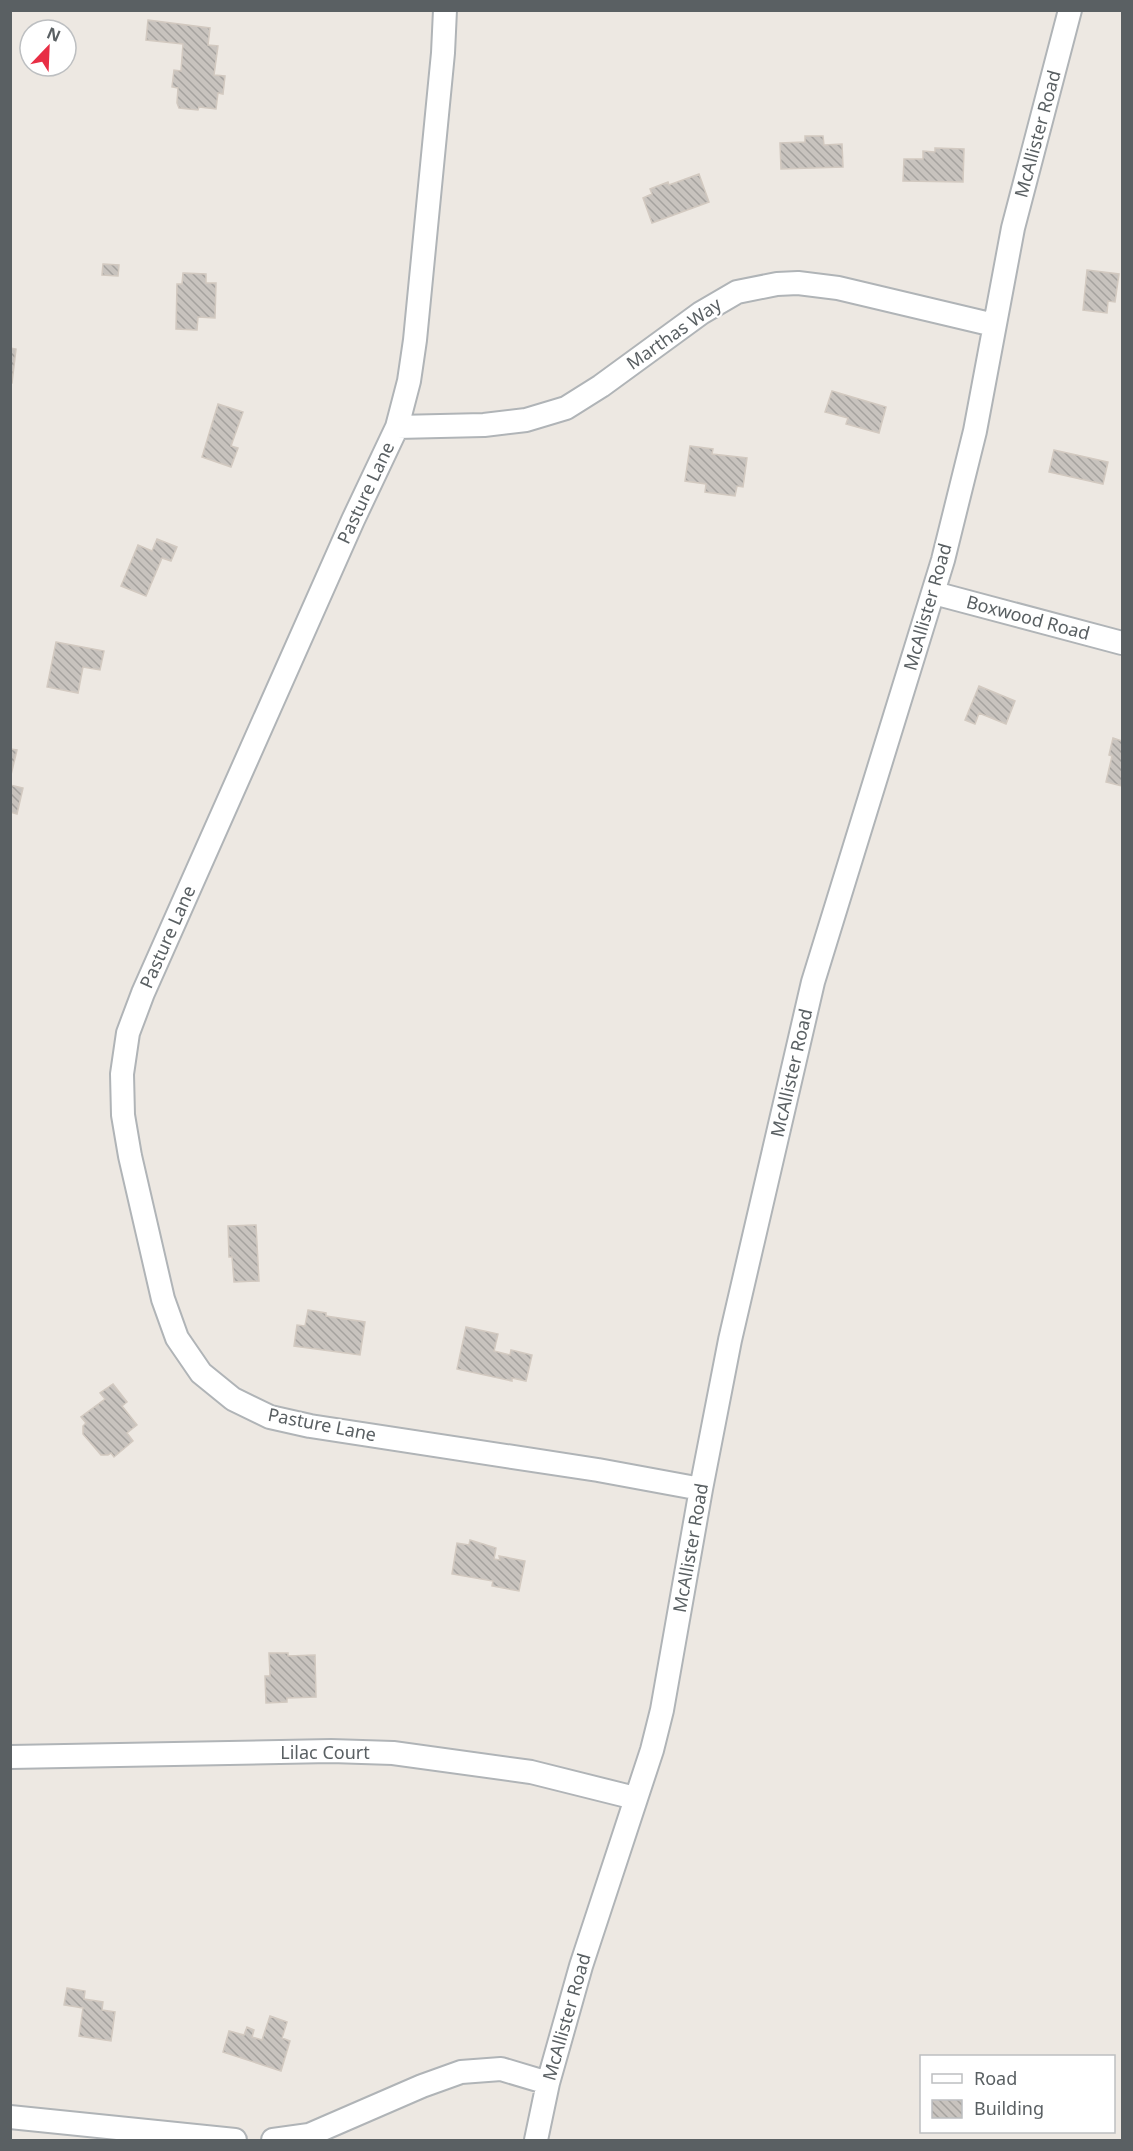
<svg xmlns="http://www.w3.org/2000/svg" width="1133" height="2151" font-family="'Noto Sans',sans-serif">
<style>
.building{fill:url(#building-back-hatch);stroke:#d2c9c0;stroke-width:1.5}
.lines{fill:none;stroke-linecap:round;stroke-linejoin:round}
.minor-casing{stroke:#b0b4b7;stroke-width:26}
.minor{stroke:#fff;stroke-width:22}
.labels{text-anchor:middle;stroke-width:4.5;stroke-linejoin:round;paint-order:stroke}
.street-label{font-size:18px;fill:#5a6063;stroke:#fff}
</style>
<defs>
<pattern id="building-back-hatch" width="6" height="6" patternUnits="userSpaceOnUse" patternTransform="scale(1.5)"><rect width="6" height="6" fill="#c8c3be"/><path d="M-1 5l2 2M0 0l6 6M5-1l2 2" fill="none" stroke="#a5a29e"/></pattern>
</defs>
<rect width="100%" height="100%" fill="#ede8e2"/>
<!-- building -->
<path class="building" d="M148,20l62,8 -2,17 10,1 -4,29 11,1 -2,18 -5,-1 -2,16 -17,-2 -1,3 -19,-2 -2,-5 1,-15 -6,-1 2,-17 7,1 2,-27 -37,-4z
M805,136h18l1,9 18,-1 1,23 -62,2 -1,-26 25,-1z
M935,148l29,1 -1,33 -60,-1 1,-22h19v-8l12,1z
M699,174l10,28 -57,21 -9,-25 9,-4 -2,-5 18,-7 1,3z
M103,264l16,1 -1,11 -16,-1z
M1087,270l32,4 -4,28 -7,-1 -1,12 -24,-3z
M183,273l23,1v9h10l-1,35 -17,-1 -1,13 -21,-1 1,-45h5z
M10,348l6,1 -4,34h-2z
M832,391l54,16 -7,26 -33,-9 2,-6 -23,-6z
M218,404l25,8 -12,34 7,2 -7,19 -29,-10z
M690,446l23,3 -1,5 35,4 -4,29 -6,-1 -2,10 -30,-4 1,-8 -21,-3z
M1054,450l54,12 -5,22 -54,-12z
M157,539l20,8 -6,14 -9,-3 -16,38 -25,-10 17,-41 14,6z
M56,642l48,9 -4,19 -17,-3 -5,26 -31,-6z
M979,686l36,15 -9,23 -27,-11 -4,11 -10,-4z
M1113,738l9,3v45l-16,-4 6,-26 -3,-1z
M10,749l7,1 -6,25h-1z
M10,785l13,3 -6,26 -7,-2z
M256,1225l3,56 -25,1 -2,-25h-3l-1,-31z
M308,1310l18,3v3l39,6 -5,33 -66,-9 3,-21 8,1z
M466,1327l32,7 -4,17 16,4 1,-5 21,5 -6,26 -14,-3v3l-55,-12z
M113,1384l14,18 -5,4 15,19 -10,8 6,8 -19,16 -3,-4 -3,2h-7l-18,-21v-8l3,-3 -5,-6 24,-18 -5,-6z
M470,1540l26,8 -2,11 6,1 -1,-4 26,5 -6,30 -27,-5 1,-5 -41,-7 5,-31 12,2z
M269,1653h19v3l27,-1 1,42 -29,1v4l-21,1 -1,-27h5z
M67,1988l18,3 -1,8 19,3 -1,8 13,2 -4,29 -32,-5 4,-28 -19,-3z
M270,2016l17,6 -5,16 8,3 -9,30 -58,-19 6,-21 15,4 3,-8 7,3 -2,7 10,3z"/>
<g class="lines">
<!-- minor casing -->
<g class="minor-casing">
<path id="minor" d="M445,10l-2,43 -28,287 -6,41 -12,46 -44,93 -210,473 -15,40 -6,41 1,41 7,41 33,143 14,39 24,35 32,26 37,18 40,9 288,44 103,19
M397,427l87,-2 42,-5 40,-12 35,-22 100,-73 36,-21 40,-8 21,-1 40,5 156,37
M934,593l188,50
M10,1757l321,-6 62,2 138,19 104,26
M10,2117l225,23
M273,2140l36,-5 113,-49 39,-14 40,-3 47,14
M536,2140l12,-57 33,-117 71,-216 10,-40 39,-221 29,-149 83,-358 130,-422 32,-129 38,-203 57,-218"/>
</g>
<!-- minor -->
<use href="#minor" class="minor"/>
</g>
<g class="labels">
<!-- street labels -->
<g class="street-label">
<text transform="translate(1038 134) rotate(-75)" y="6">McAllister Road</text>
<text transform="translate(674 334) rotate(-35)" y="6">Marthas Way</text>
<text transform="translate(366 493) rotate(-65)" y="6">Pasture Lane</text>
<text transform="translate(928 607) rotate(-74)" y="6">McAllister Road</text>
<text transform="translate(1028 618) rotate(15)" y="6">Boxwood Road</text>
<text transform="translate(168 937) rotate(-66)" y="6">Pasture Lane</text>
<text transform="translate(792 1073) rotate(-77)" y="6">McAllister Road</text>
<text transform="translate(322 1425) rotate(11)" y="6">Pasture Lane</text>
<text transform="translate(691 1548) rotate(-80)" y="6">McAllister Road</text>
<text x="325" y="1759">Lilac Court</text>
<text transform="translate(567 2017) rotate(-74)" y="6">McAllister Road</text>
</g>
</g>
<!-- border -->
<rect width="1133" height="2151" fill="none" stroke="#5a6063" stroke-width="24"/>
<!-- legend -->
<rect x="920" y="2055" width="195" height="78" fill="#ffffff" stroke="#bdbfc1" stroke-width="1.5"/>
<rect x="932" y="2074" width="30" height="9" fill="#ffffff" stroke="#bdbfc1" stroke-width="1.5"/>
<text x="974" y="2085" font-size="18" fill="#5a6063">Road</text>
<rect x="932" y="2100" width="30" height="18" fill="url(#building-back-hatch)" stroke="#bdbfc1" stroke-width="1.5"/>
<text x="974" y="2115" font-size="18" fill="#5a6063">Building</text>
<!-- north arrow -->
<g transform="translate(48 48) rotate(23)"><circle r="28" fill="#ffffff" stroke="#bdbfc1" stroke-width="1.5"/>
<path d="M0-4.5L10 22L0 15L-10 22Z" fill="#e82e45"/>
<text y="-9" font-size="16" font-weight="bold" text-anchor="middle" fill="#5a6063">N</text>
</g>
</svg>
